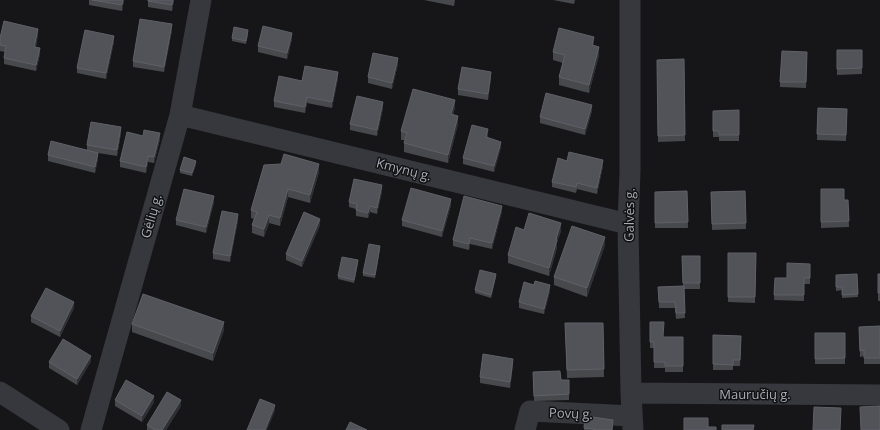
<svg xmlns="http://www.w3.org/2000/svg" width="880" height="430" font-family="'Open Sans',sans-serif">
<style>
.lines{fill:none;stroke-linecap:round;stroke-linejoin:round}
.minor{stroke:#37383d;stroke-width:21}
.wall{fill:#47494d}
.shaded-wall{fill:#2f3033}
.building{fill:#525359;stroke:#5f6168}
.labels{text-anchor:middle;stroke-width:3;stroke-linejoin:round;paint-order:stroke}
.street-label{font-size:13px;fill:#a8adb8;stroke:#111113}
</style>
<rect width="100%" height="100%" fill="#161618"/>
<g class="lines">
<!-- minor -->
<path class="minor" d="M630,0v171l-2,53 3,169 2,37
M180,115l448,109
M0,392l59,38
M631,393l249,2
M91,430l89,-315 21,-115
M525,430l5,-19 102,5"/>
</g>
<!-- wall -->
<path class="wall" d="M89,0h35l-2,11 -33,-6z
M146,0h28l-2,11 -24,-4v-7z
M424,0h31l-1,6z
M553,0h22l-1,4z
M172,30l-8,42 -31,-5v-6z
M38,34l-2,13 4,7 -4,17 -32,-7v-6l1,-6 -5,-1v-13z
M248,34l-2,10 -14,-3v-3z
M292,39l-5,20 -29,-7v-6z
M114,42l-8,37 -29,-6v-5z
M594,45l5,10 -10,38 -30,-8v-8l4,-14 -10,-3v-8z
M837,50h25v24l-25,1z
M807,52l-1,36 -26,-1v-5z
M684,59l1,82 -27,1 -1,-82z
M398,64l-6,25 -24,-6v-6z
M338,78l-6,30 -25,-5 -2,10 -31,-6v-6l28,-20z
M491,78l-3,22 -30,-5v-6z
M383,108l-6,28 -27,-6v-6z
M455,108l-2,6 5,10 -10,39 -44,-11v-9l1,-3h-4v-9z
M818,108l29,1 -1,32 -29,-1z
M739,110v31h-20v-4h-6v-26z
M592,111l-7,24 -45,-12v-6z
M121,133l-4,23 -19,-3v6l-3,14 -47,-12v-6l39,-5v-5z
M488,135v3l13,9 -7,25 -31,-8v-6z
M160,139l-6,24 -6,-1 -2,11 -26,-6v-6z
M567,161l36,5 -6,28 -20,-5 -1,4 -24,-6v-5z
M196,164l-4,12 -12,-3v-3z
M264,165l55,7 -9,31 -22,-6 -8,29 -11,-3 -5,14 -12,-4v-8l2,-6 -3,-1v-8z
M821,189l23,11h4l1,27 -28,1z
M382,191l-5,23 -7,-2 -2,6 -12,-2v-7l-7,-2v-5z
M687,191l1,37h-33v-36z
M745,191l1,38 -34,1 -1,-38z
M214,202l-8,31 -30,-8v-5z
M451,205l-9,32 -40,-11v-6z
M502,211l-10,38 -22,-5 -1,6 -16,-4v-6z
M238,220l-8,42 -17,-3v-6z
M320,225l-18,42 -16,-7v-6z
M524,230l37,1 -4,11v6l-8,28 -41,-13v-8z
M605,245l-18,52 -33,-12v-8z
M380,249l-5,29 -12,-2v-3z
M728,253h28l-1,50 -27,-1z
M682,256h18v33h-16l1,29 -9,1 -1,-11h-16l-1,-21 25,-1z
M358,263l-4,20 -16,-4v-3z
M810,264v20h-6v17l-30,-1 1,-22h12z
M857,274l1,23 -16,1v-8l-6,1v-16z
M878,274h2v27h-2z
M496,277l-5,21 -16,-5v-3z
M534,285l16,6 -6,23 -25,-6v-6z
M74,308l-14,29 -29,-15v-6z
M650,322l13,15h20v35h-18v-4h-11v-20h-4z
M565,323h38l1,54 -37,1z
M132,324l92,6 -11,31 -81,-29z
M880,326v38h-16v-8l-4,1 -1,-30z
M815,333h30v31h-30z
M713,335l28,1 -1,30h-7v4h-20z
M91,361l-14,24 -28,-17v-6z
M513,365l-3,23 -30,-5v-6z
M533,378l28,2h8v20l-35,1z
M115,400l39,2 -12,20 -27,-16z
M181,406l-15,24h-19v-5z
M613,423l-1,7h-28v-2z"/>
<!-- shaded-wall -->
<path class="shaded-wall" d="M123,0h1l-2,11v-6z
M173,0h1l-2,11v-6z
M172,24v6l-8,42v-5z
M38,29v5l-4,19v-6z
M292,33v6l-5,20v-6z
M114,36v6l-8,37v-6z
M594,37v8h-2z
M599,47v8l-10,38v-8z
M40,48v6l-4,17v-6z
M398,58v6l-6,25v-6z
M338,72v6l-6,30v-6z
M491,72v6l-3,22v-6z
M307,97v6l-2,10v-6z
M455,100v8l-4,14v-8z
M383,102v6l-6,28v-6z
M592,105v6l-7,24v-6z
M458,116v8l-10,39v-8z
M121,127v6l-4,23v-6z
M488,129v6l-2,8v-6z
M160,133v6l-6,24v-6z
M501,142v5l-7,25v-6z
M98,153v6l-3,14v-6z
M148,156v6l-2,11v-6z
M603,160v6l-6,28v-6z
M196,161v3l-4,12v-3z
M319,164v8l-9,31v-8z
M382,185v6l-5,23v-6z
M288,189v8l-8,29v-8z
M214,196v6l-8,31v-6z
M451,199v6l-9,32v-6z
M370,206v6l-2,6v-5z
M502,206v5l-10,38v-6z
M238,214v6l-8,42v-6z
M269,215v8l-5,14v-8z
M320,219v6l-18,42v-6z
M561,223v8l-4,11v6l-8,28v-8l7,-29z
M605,237v8l-18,52v-9z
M470,238v6l-1,6v-6z
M380,246v3l-5,29v-3z
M358,260v3l-4,20v-3z
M496,274v3l-5,21v-3z
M550,285v6l-6,23v-5z
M74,302v6l-14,29v-6z
M224,322v8l-11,31v-8z
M91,356v5l-14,24v-6z
M513,359v6l-3,23v-6z
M154,396v6l-12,20v-6z
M181,400v6l-15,24h-4z
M275,405v6l-8,19h-2z"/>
<!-- building -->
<path class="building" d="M92,0h31l-1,5z
M148,0h25l-1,5 -24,-4z
M140,19l32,5 -8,43 -31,-6z
M4,21l34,8 -4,18 6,1 -4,17 -32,-7 2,-12 -6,-1v-7z
M263,26l29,7 -5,20 -29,-7z
M234,27l14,3 -2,11 -14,-3z
M559,28l35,9 -2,8 7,2 -10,38 -30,-8 6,-22 -12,-3z
M85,30l29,6 -8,37 -29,-5z
M837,50h25v18l-25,1z
M782,51l25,1 -1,30h-26z
M373,53l25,5 -6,25 -24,-6z
M684,59l1,76 -27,1 -1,-76z
M305,66l33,6 -6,30 -25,-5 -2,10 -31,-6 5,-25 23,5z
M462,67l29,5 -3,22 -30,-5z
M413,89l42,11 -4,14 7,2 -10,39 -44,-12 3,-10 -6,-2z
M546,93l46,12 -7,24 -45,-12z
M357,96l26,6 -6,28 -27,-6z
M818,108l29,1 -1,26 -29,-1z
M739,110v25h-20v-4h-6v-20z
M91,122l30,5 -4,23 -30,-5z
M472,125l16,4 -2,8 15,5 -7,24 -31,-8z
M144,130l16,3 -6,24 -6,-1 -2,11 -26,-6 7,-29 16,4z
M51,141l47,12 -3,14 -47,-12z
M569,152l34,8 -6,28 -20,-5 -1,4 -24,-5 6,-24 9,3z
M284,154l35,10 -9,31 -22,-6 -8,29 -11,-3 -5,14 -12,-4 5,-13 -6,-2 13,-45 17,-1z
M184,157l12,4 -4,12 -12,-3z
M354,179l28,6 -5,23 -7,-2 -2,7 -12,-3 1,-6 -8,-2z
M411,188l40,11 -9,32 -40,-11z
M184,189l30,7 -8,31 -30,-7z
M821,189h23v11h4l1,21 -28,1z
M687,191l1,31 -33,1v-31z
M745,191l1,32 -34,1 -1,-32z
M464,196l38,10 -10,37 -22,-5 -1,6 -16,-4z
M222,211l16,3 -8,42 -17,-3z
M304,212l16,7 -18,42 -16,-7z
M529,213l32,10 -5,16 1,1 -8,28 -41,-13 8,-28 8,3z
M572,226l33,11 -18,51 -33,-11z
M369,244l11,2 -5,29 -12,-2z
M728,253h28l-1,44h-27z
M682,256h18v27h-17z
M342,257l16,3 -4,20 -16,-4z
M787,263l23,1v14h-6v17h-30l1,-17h12z
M480,270l16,4 -5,21 -16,-5z
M857,274l1,20 -16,1v-8h-6v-12z
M878,274h2v19h-2z
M535,281l15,4 -6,24 -25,-7 5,-20 10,3z
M684,286l1,27h-9l-1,-11h-16l-1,-15z
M46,288l28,14 -14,29 -29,-15z
M143,294l81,28 -11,31 -81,-29z
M650,322h14l-1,15h20v29h-18v-4h-11v-20h-4z
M565,323h38l1,46 -37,1z
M880,326v32h-16v-8l-4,1 -1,-24z
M815,333h30v25l-30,1z
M713,335l28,1 -1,24h-7v5l-20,-1z
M63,339l28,17 -14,23 -28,-17z
M483,354l30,5 -3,23 -30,-5z
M560,371l1,9h8v14l-35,2 -1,-24z
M126,380l28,16 -12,20 -27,-16z
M167,392l14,8 -19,30h-7l-8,-5z
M260,399l15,6 -10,25h-18z
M880,406v24h-19l-1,-23z
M814,407l27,1 -1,22h-27z
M585,416l28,4 -1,10h-18v-1l-10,-1z
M684,418h24v9h8v3h-32z
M350,422l17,8h-21z
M722,425h32l-1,5h-31z"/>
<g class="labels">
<!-- street labels -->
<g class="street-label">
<text transform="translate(404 169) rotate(14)" y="5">Kmynų g.</text>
<text transform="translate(629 215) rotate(-89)" y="5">Galvės g.</text>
<text transform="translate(151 216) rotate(-74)" y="5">Gėlių g.</text>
<text x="755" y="399">Mauručių g.</text>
<text transform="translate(571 413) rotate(2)" y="5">Povų g.</text>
</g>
</g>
</svg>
